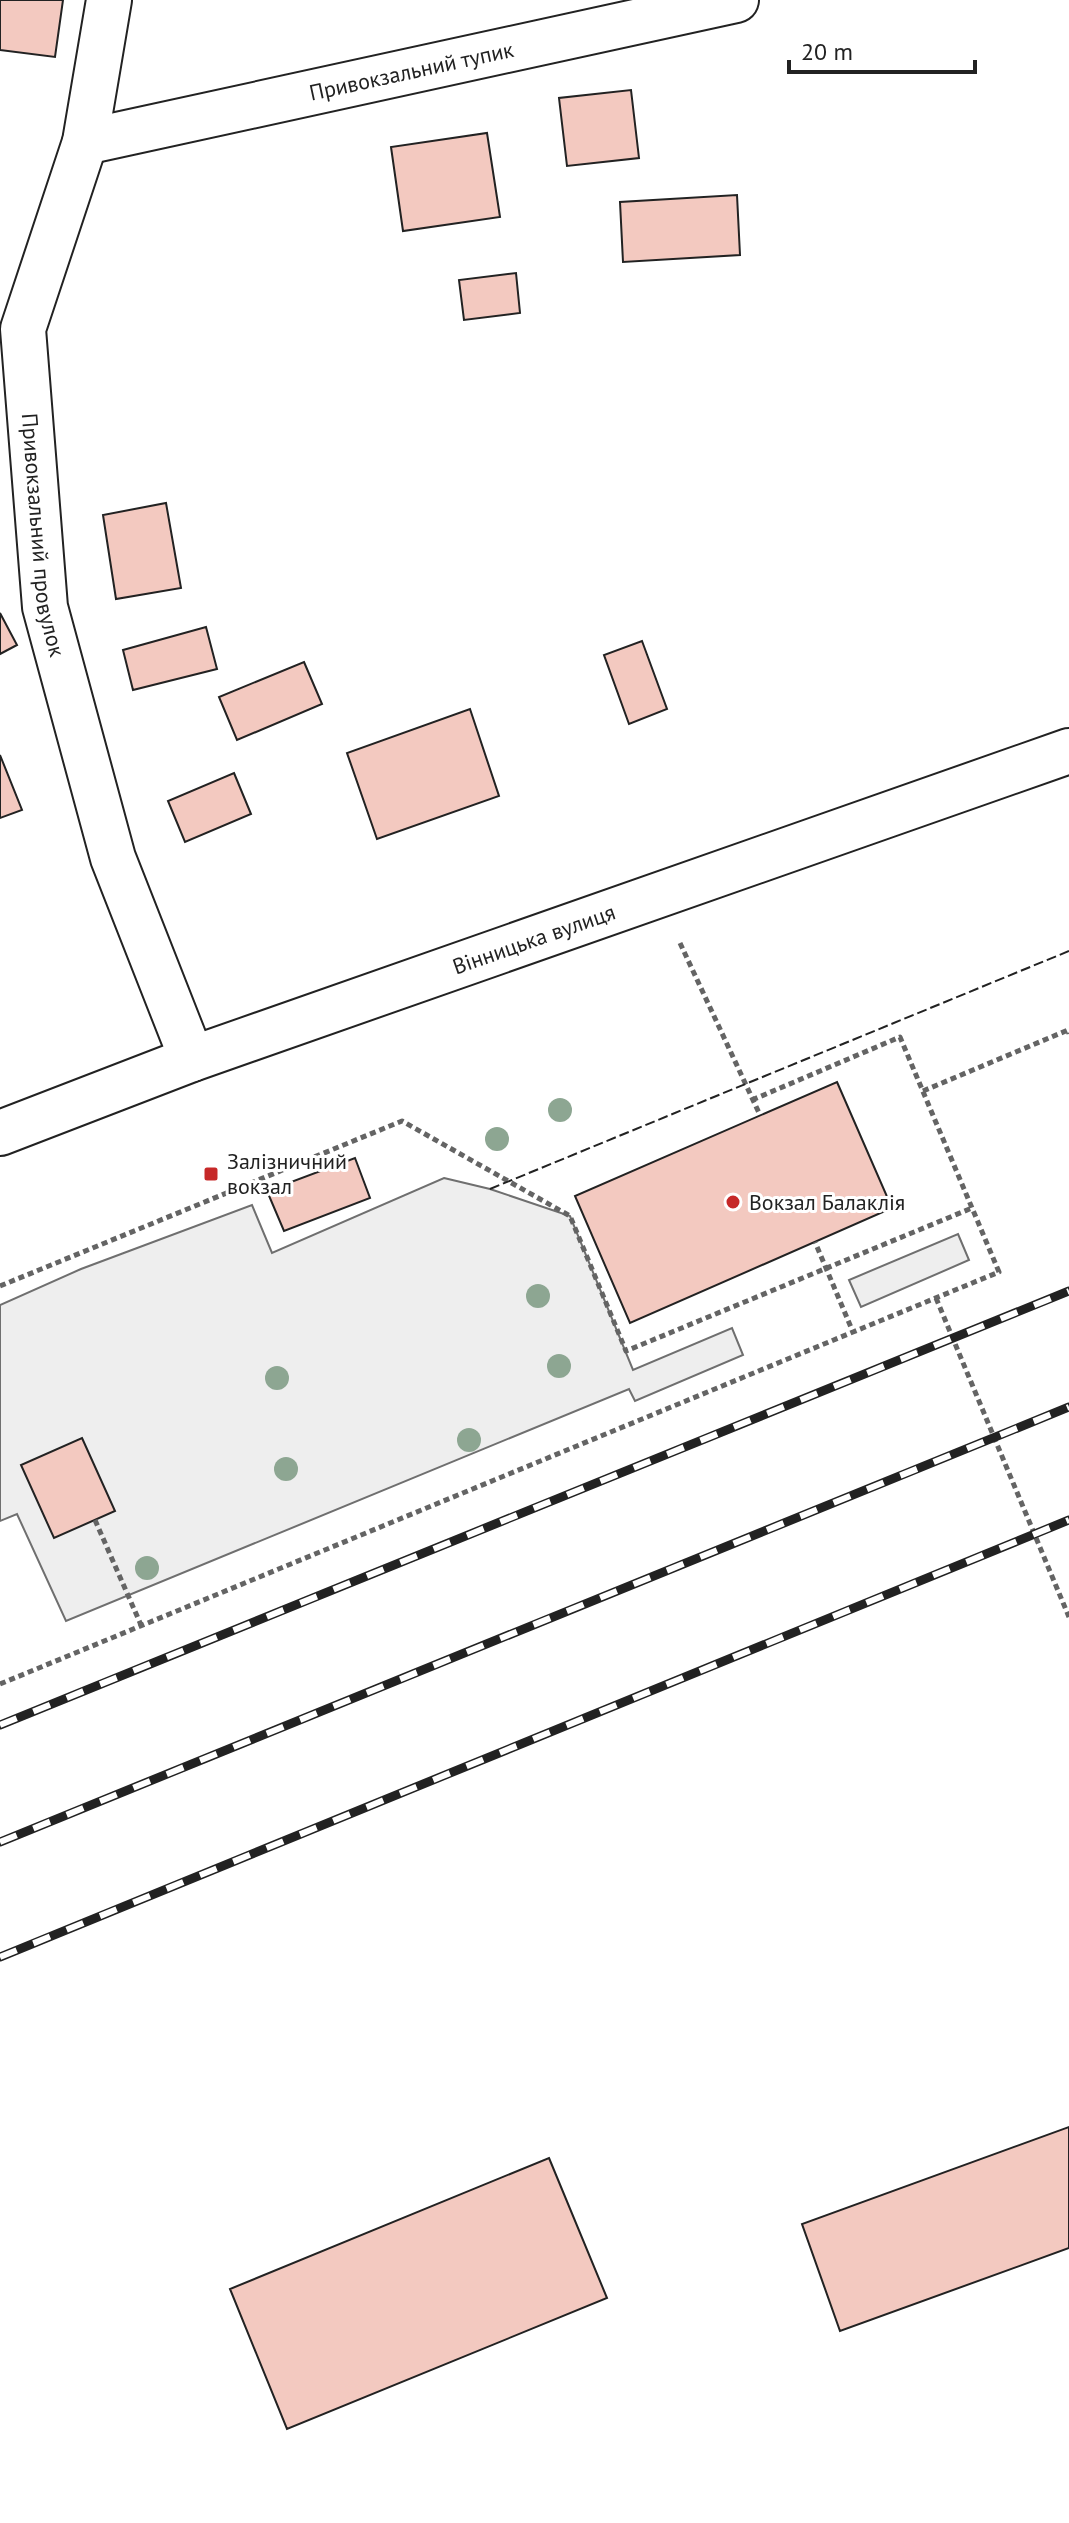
<svg xmlns="http://www.w3.org/2000/svg" width="1069" height="2523" font-family="'PT Sans',sans-serif">
<style>
.green{fill:#eee;stroke:#6f6f6f;stroke-width:2}
.building{fill:#f3c9c0;stroke:#222;stroke-width:2}
.lines{fill:none;stroke-linecap:round;stroke-linejoin:round}
.street-casing{stroke:#222;stroke-width:48}
.secondary-casing{stroke:#222;stroke-width:48}
.path{stroke:#646464;stroke-width:5;stroke-dasharray:6 4;stroke-linecap:butt}
.street{stroke:#fff;stroke-width:44}
.secondary{stroke:#fff;stroke-width:44}
.rail-casing{stroke:#222;stroke-width:9}
.rail{stroke:#fff;stroke-width:6;stroke-dasharray:18;stroke-linecap:butt}
.fence{stroke:#222;stroke-width:2;stroke-dasharray:10 4;stroke-linecap:butt}
.tree{fill:#8da692}
.poi-dot{fill:#c62828;stroke:#fff;stroke-width:3}
.labels{text-anchor:middle;stroke-width:6;stroke-linejoin:round;paint-order:stroke}
.street-label{font-size:22px;fill:#222;stroke:#fff}
.poi-label{font-size:22px;fill:#222;stroke:#fff;text-anchor:start}
</style>
<rect width="100%" height="100%" fill="#fff"/>
<!-- green -->
<path class="green" d="M444,1178l46,11 80,27 63,154 99,-42 11,27 -108,46 -6,-12 -563,232 -49,-107 -17,7v-216l81,-36 171,-64 20,48z
M958,1234l11,26 -108,47 -12,-27z"/>
<!-- building -->
<path class="building" d="M0,0h63l-8,57 -55,-7z
M631,90l8,68 -72,8 -8,-68z
M487,133l13,84 -97,14 -12,-84z
M737,195l3,60 -117,7 -3,-60z
M516,273l4,40 -56,7 -5,-40z
M166,503l15,85 -65,11 -13,-84z
M0,613l17,32 -17,9z
M206,627l11,42 -84,21 -10,-40z
M642,641l25,68 -38,15 -25,-69z
M304,662l18,42 -85,36 -18,-43z
M470,709l29,87 -122,43 -30,-86z
M0,755l22,55 -22,8z
M234,773l17,41 -66,28 -17,-41z
M837,1082l55,126 -262,115 -55,-127z
M355,1158l15,40 -86,33 -17,-40z
M82,1438l33,73 -61,27 -33,-73z
M1069,2127v121l-229,83 -38,-107z
M549,2158l58,140 -320,131 -57,-140z"/>
<g class="lines">
<!-- street casing -->
<g class="street-casing">
<g id="street">
<path id="s1" d="M109,0l-24,142 -62,187 22,278 68,251 79,201"/>
<path id="s2" d="M85,142l651,-142"/>
</g>
</g>
<!-- secondary casing -->
<g class="secondary-casing">
<g id="secondary">
<path id="s3" d="M0,1133l192,-74 877,-308"/>
</g>
</g>
<!-- path -->
<path class="path" d="M680,943l80,172
M923,1091l145,-61 1,4
M752,1100l148,-63 99,235 -146,60 -38,-90
M0,1286l402,-165 168,95 56,135 346,-143
M936,1298l133,319
M95,1520l46,105
M0,1684l853,-352"/>
<!-- street -->
<use href="#street" class="street"/>
<!-- secondary -->
<use href="#secondary" class="secondary"/>
<!-- rail casing -->
<g class="rail-casing">
<path id="rail" d="M0,1725l1069,-434
M0,1842l1069,-435
M0,1957l1069,-437"/>
</g>
<!-- rail -->
<use href="#rail" class="rail"/>
<!-- fence -->
<path class="fence" d="M490,1189l579,-238"/>
</g>
<!-- trees -->
<g class="tree">
<circle cx="560" cy="1110" r="12"/>
<circle cx="497" cy="1139" r="12"/>
<circle cx="538" cy="1296" r="12"/>
<circle cx="559" cy="1366" r="12"/>
<circle cx="277" cy="1378" r="12"/>
<circle cx="469" cy="1440" r="12"/>
<circle cx="286" cy="1469" r="12"/>
<circle cx="147" cy="1568" r="12"/>
</g>
<!-- markers -->
<g class="poi-dot">
<rect x="203" y="1166" width="16" height="16" rx="4"/>
<circle cx="733" cy="1202" r="8"/>
</g>
<g class="labels">
<!-- street labels -->
<g class="street-label">
<text dy="8" stroke="none"><textPath href="#s2" startOffset="334">Привокзальний тупик</textPath></text>
<text dy="8" stroke="none"><textPath href="#s1" startOffset="548">Привокзальний провулок</textPath></text>
<text dy="8" stroke="none"><textPath href="#s3" startOffset="568">Вінницька вулиця</textPath></text>
</g>
<!-- poi labels -->
<g class="poi-label">
<text x="227" y="1169">Залізничний<tspan x="227" dy="25">вокзал</tspan></text>
<text x="749" y="1210">Вокзал Балаклія</text>
</g>
</g>
<!-- scale -->
<path d="M789 60v12h186v-12" fill="none" stroke="#222222" stroke-width="4"/>
<text x="801" y="60" font-size="24" fill="#222222" stroke="#ffffff" stroke-width="6" paint-order="stroke">20 m</text>
</svg>
